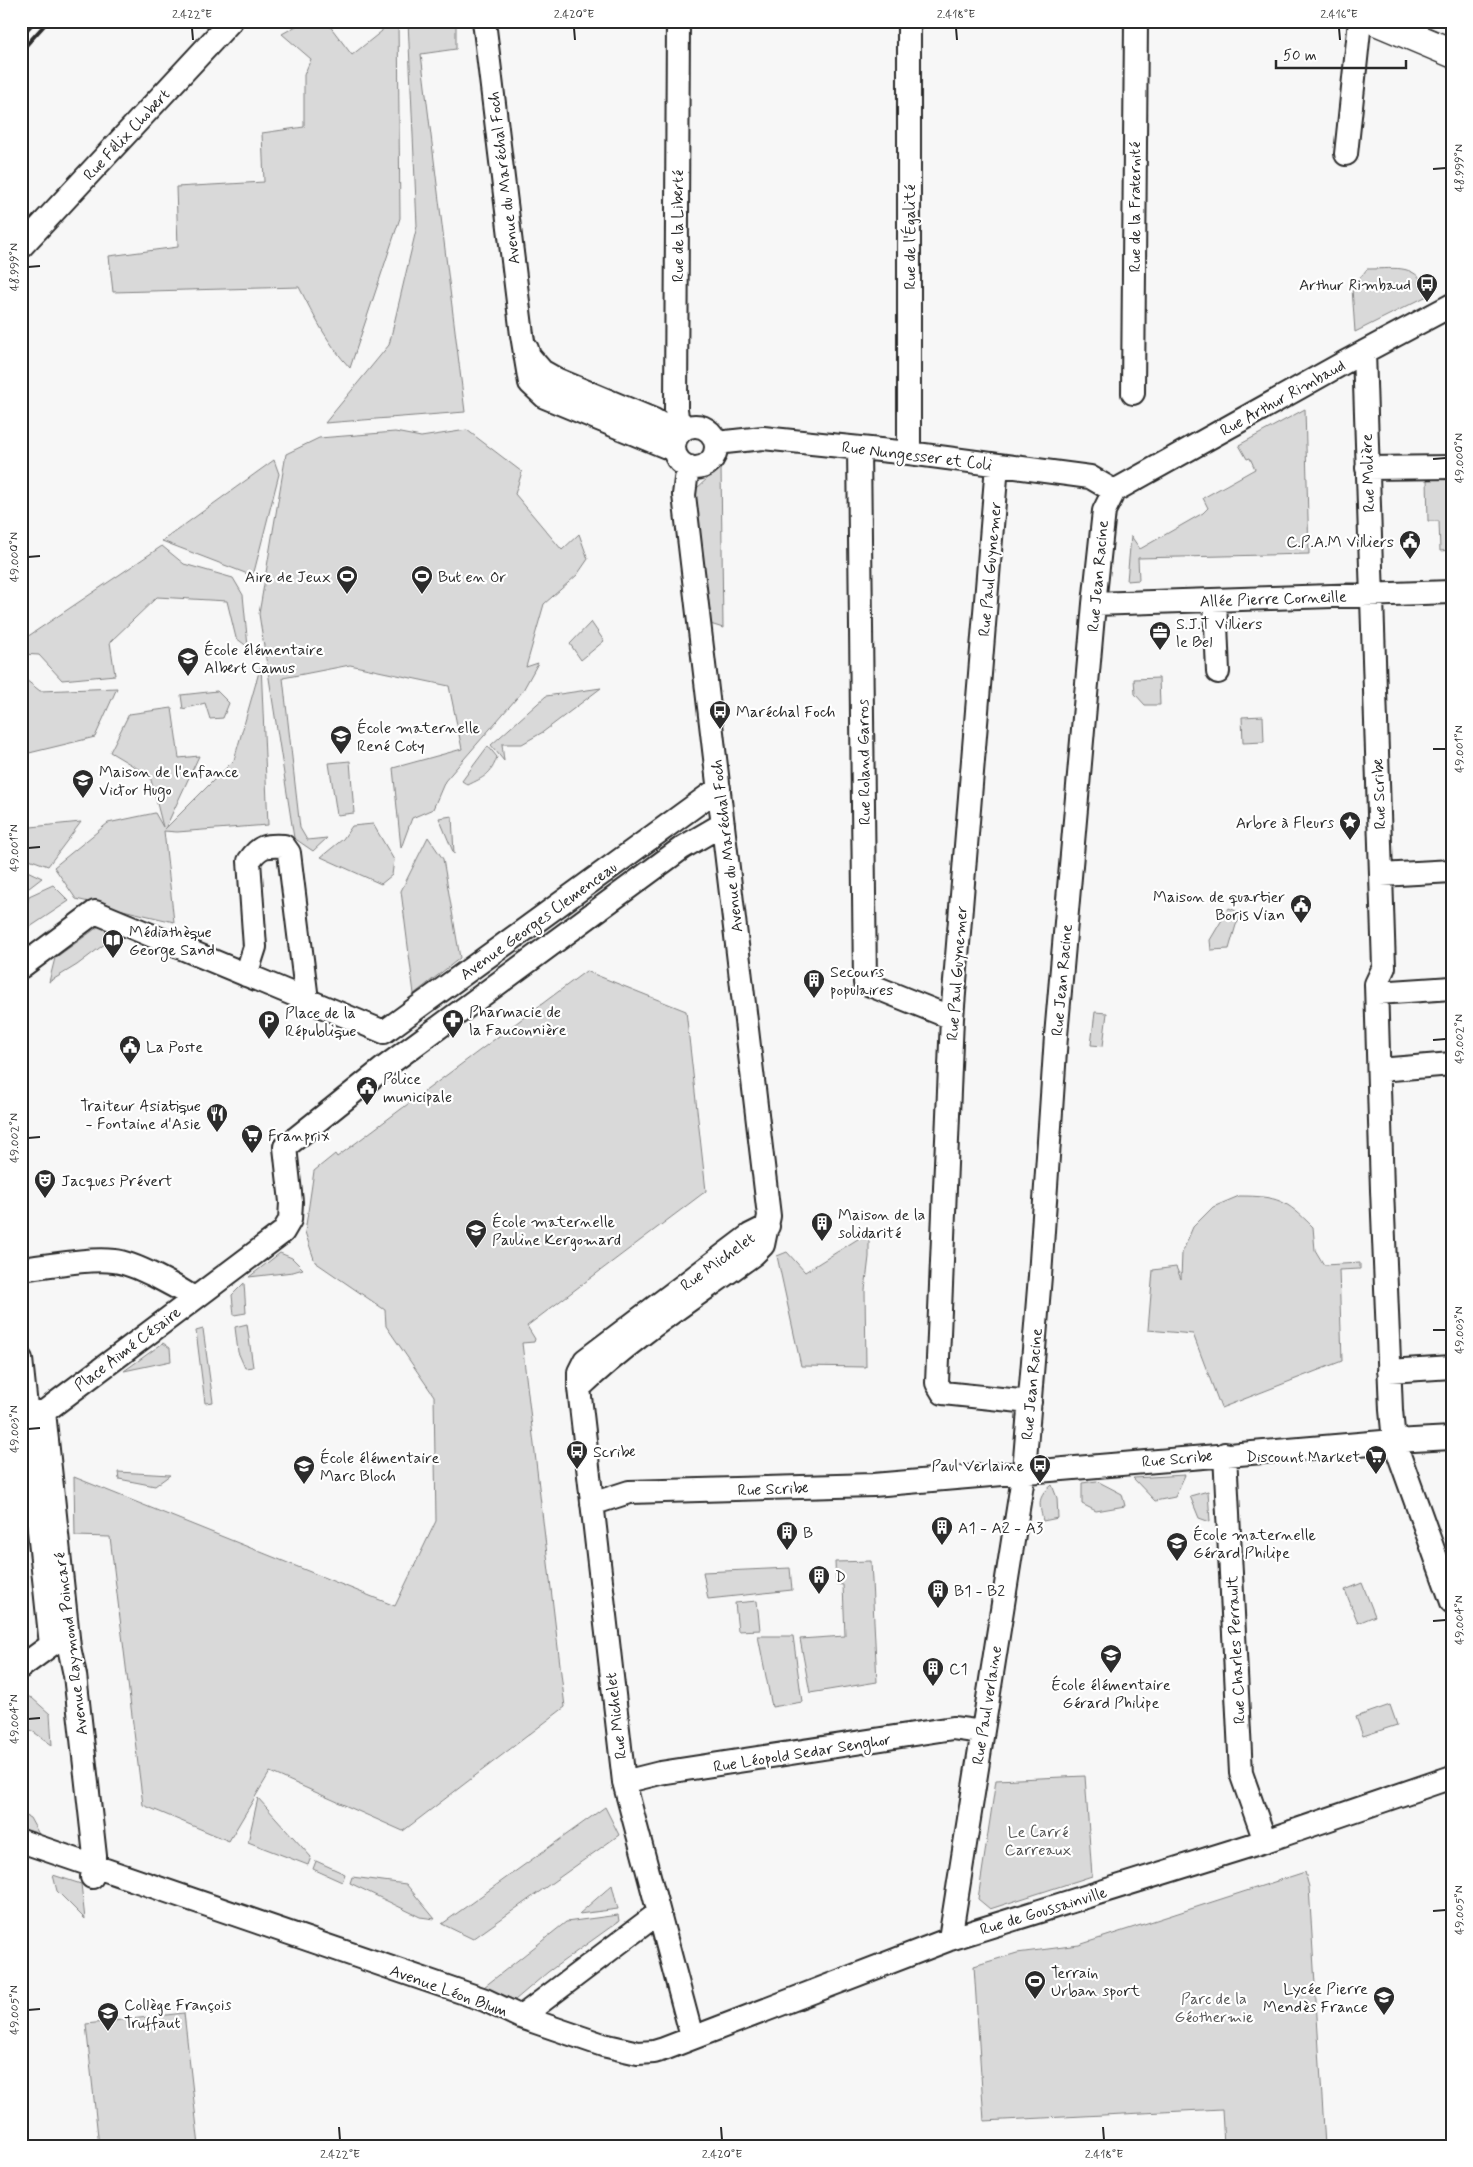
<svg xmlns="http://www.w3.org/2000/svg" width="1473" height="2167" font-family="Mynerve,sans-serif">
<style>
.green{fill:#d9d9d9;stroke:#828282}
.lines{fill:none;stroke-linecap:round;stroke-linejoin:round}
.minor-casing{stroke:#2b2b2b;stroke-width:26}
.major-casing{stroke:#2b2b2b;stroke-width:31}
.minor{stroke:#fff;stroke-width:22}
.major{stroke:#fff;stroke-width:28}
.rail{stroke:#2b2b2b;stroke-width:4}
.ticks{fill:none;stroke:#2b2b2b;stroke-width:2}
.labels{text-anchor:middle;stroke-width:4.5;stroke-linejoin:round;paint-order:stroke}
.street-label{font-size:16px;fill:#2b2b2b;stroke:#fff}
.poi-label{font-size:16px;fill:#2b2b2b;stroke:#fff;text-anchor:start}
.park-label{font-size:16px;fill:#565656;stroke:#fff}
.neatline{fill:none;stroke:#2b2b2b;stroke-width:2}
.ticks-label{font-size:12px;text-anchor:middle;fill:#2b2b2b}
</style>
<rect width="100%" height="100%" fill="#f7f7f7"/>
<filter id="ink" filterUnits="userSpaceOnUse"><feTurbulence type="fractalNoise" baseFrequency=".02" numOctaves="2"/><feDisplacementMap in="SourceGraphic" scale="10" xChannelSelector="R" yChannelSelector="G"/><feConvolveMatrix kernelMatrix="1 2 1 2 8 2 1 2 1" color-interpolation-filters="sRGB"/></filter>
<g filter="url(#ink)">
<!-- green -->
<path class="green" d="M305,21h21l26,34 30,-24v-10h16l2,197 -50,150c-23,-25 -36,-52 -51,-81l-186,5 -4,-36 69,-9 -2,-60 88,-5 -2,-49 42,-6v-52l7,-16 -29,-25z
M408,21h48v28l-35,5 44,358 -140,11 64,-78 28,-119z
M1449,195h3v88z
M1367,269c33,0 47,-7 64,25l-76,38 -3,-44z
M1305,409l4,145 -171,4 1,22 -12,1 4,-45 9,13 63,-36 5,-5 -5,-10 52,-29 -5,-11 -3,1 -8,-14z
M467,430l55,42 -7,22 47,56 17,-16 9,25 -11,16 -33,29 -18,63 12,-4 -16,29 -77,89 -12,28 -21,9 -11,30 -8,-80 69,-19 -13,-63 -99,-21 -67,13 17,150 7,12 20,-2 -14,13 -19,-13 -35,-224 27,-160 33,-16 76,-6 26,5z
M274,460l5,14 -26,102 -91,-35z
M721,466l2,162 -19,-6 -10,-83 2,-50z
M1449,472l3,78 -12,1 -1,-30h-11l-1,-42h-7v-5z
M162,546l22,18 49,14 10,17 5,52 -12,-9 -9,-37 -70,-4 -47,45 5,33 -53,5 -23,-25 -18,-1v-13z
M591,622l13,19 -23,19 -11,-16z
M261,665l7,160 -91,7 -13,-1 10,91 -98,-23 -22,-32 54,-44 47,-10 8,14 -13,-51 -40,-24 19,-38 43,-6 7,50 20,-2 -34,73 69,-69z
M21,676l19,15 77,-3 -22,49 -74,18z
M1159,678l1,27h-15l-10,-11 -1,-15z
M601,688l-58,44 -21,12h-20l2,17 -13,-16 55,-49z
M217,691l12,12 -6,15 -13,1 -5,-16 -22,6 -2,-14z
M1263,716l1,26 -21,1 -1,-26z
M488,746l9,11c-6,18 -13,20 -29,28l-6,-4z
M350,761l4,52 -17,2 -8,-52z
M452,816l2,38 -15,-36z
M81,822l-33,44 -27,-10v-28z
M373,824l21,36 -2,15 -11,9 -60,-27 22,-18 9,-13z
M428,837l15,22 17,99 -46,36 -13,-103z
M21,868l21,10 -13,10 -8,-2z
M53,885l16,16 -48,32 8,-37z
M1229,908l14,6 -7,11 -7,24 -18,1 -1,-10z
M102,924l8,16 -33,25 -28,17 6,-24z
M586,971l100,40 20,180 -179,135 8,13 -1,3 -12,1 43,364 -162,124 -133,-59 -41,69 -86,-36 -33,-268 -35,-1 -1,-59 321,129 41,-85 -2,-125 -48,-70 -1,-16 -70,-48 -10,-30 9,-61 21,-17 2,3z
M1095,1012l12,1 -4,33 -12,-1z
M1239,1196c39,0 47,4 74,31l2,23 9,15 36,-2v6l-21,1 3,91 -121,47 -28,-74 -45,-4 5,-60 23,-3 5,12 1,-26 11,-26 20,-20z
M869,1232v25l-4,33 1,77 -65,-1 -24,-110 10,-4 18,20z
M280,1253l12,5 11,11 -10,3 -44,5z
M244,1283l2,30 -12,2 -2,-20z
M247,1324l6,43 -8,1 -7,-16 -3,-25z
M203,1329l10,73 -8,1 -9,-72z
M163,1343l7,5 1,13 -47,10z
M118,1472l52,3 -15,11 -36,-7z
M1185,1475l-10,22 -20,4 -22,-23z
M1097,1481l25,13 3,12 -29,5 -14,-7v-21z
M1052,1485l5,13 1,20 -15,3c-4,-19 -6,-23 9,-36z
M1208,1491l2,31 -11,-4 -9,-22z
M871,1561l6,121 -67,11 -10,-54 45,-3 -2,-51 -7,-1 -1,-22z
M790,1568l2,22 -84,9 -5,-27z
M1362,1583l13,33 -17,7 -13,-33z
M757,1601l3,29 -22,1 -3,-28z
M758,1636h35l9,66 -30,5z
M21,1694l11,4 18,16 2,31 -24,-17 -7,-9z
M1390,1705l7,20 -34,11 -7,-19z
M1085,1776l7,100 -102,33 -12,-10 18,-119z
M258,1798l53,59 -3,8 -60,-23z
M605,1807l14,28 -146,104 -31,-15z
M21,1813l9,5 11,20 -20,-5z
M316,1861l29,13 -3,8 -29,-13z
M1305,1872l4,15 16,259h-101l-2,-37 -238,12 -10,-155 43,-13 62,-8z
M53,1875l28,9 4,35 -28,-28z
M352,1877l54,7 29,35 -15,-2 -70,-34z
M612,1885l6,24 -39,5z
M618,1915l1,6 -71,51 -33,28 -31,-13 82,-65z
M184,2013l15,133h-100l-13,-122z"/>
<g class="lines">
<!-- minor casing -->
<g class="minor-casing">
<path id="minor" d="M484,21l38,314 8,48 15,14 129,53
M678,21l-2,388 1,8 7,11
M1346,154l14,-133
M21,247l210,-226
M527,349l2,7 13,15 16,9 96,40 24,14
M1133,393l3,-372
M674 447a21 21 0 1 1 42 0a21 21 0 1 1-42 0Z
M716,443l47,-5 146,15 181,24 24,14
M859,448l6,535 87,35
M909,453v-432
M997,465l-45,553 -15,365 6,10 87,9
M1367,468l85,-1
M1114,491l233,-130 105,-56
M1215,600l3,72
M1094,604l358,-12
M1381,875l71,-4
M21,967l74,-55 289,120
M246,975l9,-28 -6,-86c11,-16 17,-16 35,-15l5,7 18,147
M1377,993l75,-5
M384,1032l335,-244
M1379,1070l73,-6
M21,1269c27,-3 66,-11 93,-8 21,2 61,25 80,37
M21,1359l30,286
M1389,1371l63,-4
M579,1388c52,-50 116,-91 175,-134l9,-9 6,-29 -85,-721 2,-16 4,-12
M27,1412h17l239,-180 7,-12 1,-18 -6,-55 100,-80 297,-219 41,-24
M44,1412l25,235 6,28 20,181v11l-3,10
M1452,1438l-58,3 58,161
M1225,1454l16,319 24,68
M592,1504l37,-12 244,-7 521,-44 -3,-31 -9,-220 -6,-206 8,-17 -20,-615
M21,1667l30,-22
M624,1782l36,-9 293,-45 29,4
M21,1841l464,159 36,17 82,28 35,8 16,-1 10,-3 286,-110 315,-98 187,-64
M950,1939l74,-468 16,-195 16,-240 38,-432 10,-93 10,-20
M521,2017l136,-103
M692,2037l-68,-255 -45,-394v-16l6,-12 165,-125 18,-9"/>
</g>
<!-- major casing -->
<g class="major-casing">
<path id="major" d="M1376,21l76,32"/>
</g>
<!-- minor -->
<use href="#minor" class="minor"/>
<!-- major -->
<use href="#major" class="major"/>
<!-- rail -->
<path class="rail" d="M21,36l14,-15
M21,51l27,-30"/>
</g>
</g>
<!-- ticks -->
<path class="ticks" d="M192,28l1,12M574,28l1,12M956,28l1,12M1339,28l1,12M1433,169l13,-1M28,267l12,-1M1433,459l13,-1M28,557l12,-1M1433,749h13M28,848l12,-1M1433,1040l13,-1M28,1138l12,-1M1433,1330h13M28,1429l12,-1M1433,1621l13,-1M28,1719l12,-1M1433,1911l13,-1M28,2010l12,-1M339,2127l1,13M721,2127l1,13M1103,2127l1,13"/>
<!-- icons -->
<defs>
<g id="bus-pin" transform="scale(1.125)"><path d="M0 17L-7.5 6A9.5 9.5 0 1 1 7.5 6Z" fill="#2b2b2b" stroke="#fff"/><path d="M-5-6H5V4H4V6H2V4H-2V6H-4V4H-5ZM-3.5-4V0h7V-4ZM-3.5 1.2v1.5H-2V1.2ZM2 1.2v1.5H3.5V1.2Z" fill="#fff"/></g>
<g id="civic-pin" transform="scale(1.125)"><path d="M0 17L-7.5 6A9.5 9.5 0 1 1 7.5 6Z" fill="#2b2b2b" stroke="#fff"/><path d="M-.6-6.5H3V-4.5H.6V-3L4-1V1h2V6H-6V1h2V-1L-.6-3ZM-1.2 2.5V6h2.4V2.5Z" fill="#fff"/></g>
<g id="stadium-pin" transform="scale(1.125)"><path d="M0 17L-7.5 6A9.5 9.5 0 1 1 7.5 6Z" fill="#2b2b2b" stroke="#fff"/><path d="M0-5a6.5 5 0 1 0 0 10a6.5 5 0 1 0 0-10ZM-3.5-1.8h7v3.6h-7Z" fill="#fff"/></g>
<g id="office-pin" transform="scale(1.125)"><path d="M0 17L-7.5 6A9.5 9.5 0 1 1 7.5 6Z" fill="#2b2b2b" stroke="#fff"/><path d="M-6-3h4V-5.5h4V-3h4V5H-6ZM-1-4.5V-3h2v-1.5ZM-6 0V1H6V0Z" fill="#fff"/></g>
<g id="school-pin" transform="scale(1.125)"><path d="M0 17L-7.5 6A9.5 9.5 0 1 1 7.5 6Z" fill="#2b2b2b" stroke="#fff"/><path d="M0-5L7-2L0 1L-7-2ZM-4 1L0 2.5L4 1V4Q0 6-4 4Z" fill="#fff"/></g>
<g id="sight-pin" transform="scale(1.125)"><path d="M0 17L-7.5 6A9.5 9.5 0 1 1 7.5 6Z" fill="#2b2b2b" stroke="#fff"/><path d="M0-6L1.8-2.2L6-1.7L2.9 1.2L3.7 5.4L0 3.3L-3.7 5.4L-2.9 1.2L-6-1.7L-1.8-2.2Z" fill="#fff"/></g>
<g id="library-pin" transform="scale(1.125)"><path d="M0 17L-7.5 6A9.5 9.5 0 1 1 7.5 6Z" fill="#2b2b2b" stroke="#fff"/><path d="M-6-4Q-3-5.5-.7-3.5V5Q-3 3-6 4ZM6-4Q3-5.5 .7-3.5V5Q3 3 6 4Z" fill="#fff"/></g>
<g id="building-pin" transform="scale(1.125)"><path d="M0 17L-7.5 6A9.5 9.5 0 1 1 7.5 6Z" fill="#2b2b2b" stroke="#fff"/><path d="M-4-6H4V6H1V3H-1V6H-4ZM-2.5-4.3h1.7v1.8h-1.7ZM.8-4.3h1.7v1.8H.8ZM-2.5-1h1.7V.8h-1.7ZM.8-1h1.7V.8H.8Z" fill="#fff"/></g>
<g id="pharmacy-pin" transform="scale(1.125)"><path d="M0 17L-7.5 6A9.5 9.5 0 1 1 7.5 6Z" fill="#2b2b2b" stroke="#fff"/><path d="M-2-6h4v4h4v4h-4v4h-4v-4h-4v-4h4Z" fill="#fff"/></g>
<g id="parking-pin" transform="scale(1.125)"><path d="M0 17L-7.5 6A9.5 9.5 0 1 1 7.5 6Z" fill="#2b2b2b" stroke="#fff"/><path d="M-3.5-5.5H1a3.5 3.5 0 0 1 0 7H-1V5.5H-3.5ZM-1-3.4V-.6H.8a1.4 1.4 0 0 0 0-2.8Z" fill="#fff"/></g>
<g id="restaurant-pin" transform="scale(1.125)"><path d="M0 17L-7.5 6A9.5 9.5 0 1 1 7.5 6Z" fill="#2b2b2b" stroke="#fff"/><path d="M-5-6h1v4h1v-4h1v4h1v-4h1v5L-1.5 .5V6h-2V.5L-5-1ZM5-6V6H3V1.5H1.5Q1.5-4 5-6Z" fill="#fff"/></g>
<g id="supermarket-pin" transform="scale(1.125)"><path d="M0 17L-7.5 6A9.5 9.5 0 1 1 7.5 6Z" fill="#2b2b2b" stroke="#fff"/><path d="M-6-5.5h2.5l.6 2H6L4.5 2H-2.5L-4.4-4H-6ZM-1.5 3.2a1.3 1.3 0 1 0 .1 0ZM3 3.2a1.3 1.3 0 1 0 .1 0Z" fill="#fff"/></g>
<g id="theatre-pin" transform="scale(1.125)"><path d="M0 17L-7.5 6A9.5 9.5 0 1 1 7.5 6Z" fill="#2b2b2b" stroke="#fff"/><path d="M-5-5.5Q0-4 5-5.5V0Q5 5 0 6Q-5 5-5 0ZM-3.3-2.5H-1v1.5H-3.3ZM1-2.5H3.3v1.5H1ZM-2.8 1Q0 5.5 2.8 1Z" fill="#fff"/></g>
</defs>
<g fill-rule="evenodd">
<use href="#bus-pin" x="1427" y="284"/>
<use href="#civic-pin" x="1410" y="541"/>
<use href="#stadium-pin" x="347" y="576"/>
<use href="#stadium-pin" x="422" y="576"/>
<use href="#office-pin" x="1160" y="632"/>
<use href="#school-pin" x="188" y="658"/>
<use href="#bus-pin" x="720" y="711"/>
<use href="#school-pin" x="341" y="736"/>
<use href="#school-pin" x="83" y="780"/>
<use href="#sight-pin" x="1350" y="822"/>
<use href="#civic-pin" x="1301" y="905"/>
<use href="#library-pin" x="113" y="940"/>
<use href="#building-pin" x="814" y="980"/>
<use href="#pharmacy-pin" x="453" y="1020"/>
<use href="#parking-pin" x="269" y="1021"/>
<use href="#civic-pin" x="130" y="1046"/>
<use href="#civic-pin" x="367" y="1087"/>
<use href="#restaurant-pin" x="217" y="1114"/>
<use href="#supermarket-pin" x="252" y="1135"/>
<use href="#theatre-pin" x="45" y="1180"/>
<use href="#building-pin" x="822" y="1223"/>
<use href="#school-pin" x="476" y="1230"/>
<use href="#bus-pin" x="577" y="1451"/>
<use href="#supermarket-pin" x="1376" y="1456"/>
<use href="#bus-pin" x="1040" y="1465"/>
<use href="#school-pin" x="304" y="1466"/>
<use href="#building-pin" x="942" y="1527"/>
<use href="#building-pin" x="787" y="1532"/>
<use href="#school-pin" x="1177" y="1543"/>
<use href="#building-pin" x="819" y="1576"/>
<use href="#building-pin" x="938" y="1590"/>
<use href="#school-pin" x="1111" y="1655"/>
<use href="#building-pin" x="933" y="1668"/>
<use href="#stadium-pin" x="1035" y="1981"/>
<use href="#school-pin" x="1384" y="1997"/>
<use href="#school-pin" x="108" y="2013"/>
</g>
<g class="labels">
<!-- street labels -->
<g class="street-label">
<text transform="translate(126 134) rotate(-47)" y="6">Rue Félix Chobert</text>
<text transform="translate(503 178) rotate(-97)" y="6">Avenue du Maréchal Foch</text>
<text transform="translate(1134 207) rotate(-90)" y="6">Rue de la Fraternité</text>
<text transform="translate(677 226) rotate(-90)" y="6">Rue de la Liberté</text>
<text transform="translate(909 237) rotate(-90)" y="6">Rue de l'Égalité</text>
<text transform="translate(1282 397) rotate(-29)" y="6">Rue Arthur Rimbaud</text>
<text transform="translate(917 455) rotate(7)" y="6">Rue Nungesser et Coli</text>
<text transform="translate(1367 473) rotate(-92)" y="6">Rue Molière</text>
<text transform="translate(989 569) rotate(-85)" y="6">Rue Paul Guynemer</text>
<text transform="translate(1097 576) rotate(-85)" y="6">Rue Jean Racine</text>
<text transform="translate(1273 598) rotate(-2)" y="6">Allée Pierre Corneille</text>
<text transform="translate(863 762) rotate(-91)" y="6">Rue Roland Garros</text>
<text transform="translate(1378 794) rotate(-92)" y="6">Rue Scribe</text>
<text transform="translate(726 846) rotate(-97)" y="6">Avenue du Maréchal Foch</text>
<text transform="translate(538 920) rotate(-36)" y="6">Avenue Georges Clemenceau</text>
<text transform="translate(956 973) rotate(-86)" y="6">Rue Paul Guynemer</text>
<text transform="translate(1061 980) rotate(-85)" y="6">Rue Jean Racine</text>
<text transform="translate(717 1261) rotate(-36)" y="6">Rue Michelet</text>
<text transform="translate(127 1348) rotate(-37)" y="6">Place Aimé Césaire</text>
<text transform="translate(1031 1384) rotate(-85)" y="6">Rue Jean Racine</text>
<text transform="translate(1177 1458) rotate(-5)" y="6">Rue Scribe</text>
<text transform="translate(773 1488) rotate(-2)" y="6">Rue Scribe</text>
<text transform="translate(70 1644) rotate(-97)" y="6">Avenue Raymond Poincaré</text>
<text transform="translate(1235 1650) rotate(-93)" y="6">Rue Charles Perrault</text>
<text transform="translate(986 1705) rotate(-81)" y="6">Rue Paul verlaine</text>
<text transform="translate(615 1716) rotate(-97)" y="6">Rue Michelet</text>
<text transform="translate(802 1752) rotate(-9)" y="6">Rue Léopold Sedar Senghor</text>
<text transform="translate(1043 1910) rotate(-17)" y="6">Rue de Goussainville</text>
<text transform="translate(449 1990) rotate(20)" y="6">Avenue Léon Blum</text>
</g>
<!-- poi labels -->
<g class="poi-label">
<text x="1411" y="290" text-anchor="end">Arthur Rimbaud</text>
<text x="1394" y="547" text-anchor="end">C.P.A.M Villiers</text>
<text x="331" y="582" text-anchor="end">Aire de Jeux</text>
<text x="438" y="582">But en Or</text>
<text x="1176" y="629">S.J.T Villiers<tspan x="1176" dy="18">le Bel</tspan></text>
<text x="204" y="655">École élémentaire<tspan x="204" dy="18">Albert Camus</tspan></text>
<text x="736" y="717">Maréchal Foch</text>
<text x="357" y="733">École maternelle<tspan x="357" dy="18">René Coty</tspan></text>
<text x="99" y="777">Maison de l'enfance<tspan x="99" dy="18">Victor Hugo</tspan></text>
<text x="1334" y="828" text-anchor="end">Arbre à Fleurs</text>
<text x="1285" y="902" text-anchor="end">Maison de quartier<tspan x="1285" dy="18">Boris Vian</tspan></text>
<text x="129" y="937">Médiathèque<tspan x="129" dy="18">George Sand</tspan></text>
<text x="830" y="977">Secours<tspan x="830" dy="18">populaires</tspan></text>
<text x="469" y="1017">Pharmacie de<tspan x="469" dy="18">la Fauconnière</tspan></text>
<text x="285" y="1018">Place de la<tspan x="285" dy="18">République</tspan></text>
<text x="146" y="1052">La Poste</text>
<text x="383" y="1084">Police<tspan x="383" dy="18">municipale</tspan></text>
<text x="201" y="1111" text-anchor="end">Traiteur Asiatique<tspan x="201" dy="18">- Fontaine d'Asie</tspan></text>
<text x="268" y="1141">Franprix</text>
<text x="61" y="1186">Jacques Prévert</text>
<text x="838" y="1220">Maison de la<tspan x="838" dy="18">solidarité</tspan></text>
<text x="492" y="1227">École maternelle<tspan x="492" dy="18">Pauline Kergomard</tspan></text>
<text x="593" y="1457">Scribe</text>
<text x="1360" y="1462" text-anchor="end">Discount Market</text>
<text x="320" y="1463">École élémentaire<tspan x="320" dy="18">Marc Bloch</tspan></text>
<text x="1024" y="1471" text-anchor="end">Paul Verlaine</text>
<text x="958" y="1533">A1 - A2 - A3</text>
<text x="803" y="1538">B</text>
<text x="1193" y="1540">École maternelle<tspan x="1193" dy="18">Gérard Philipe</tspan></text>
<text x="835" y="1582">D</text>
<text x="954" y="1596">B1 - B2</text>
<text x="949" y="1674">C1</text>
<text x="1111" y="1690" text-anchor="middle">École élémentaire<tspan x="1111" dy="18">Gérard Philipe</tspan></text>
<text x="1051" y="1978">Terrain<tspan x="1051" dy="18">Urban sport</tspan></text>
<text x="1368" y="1994" text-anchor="end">Lycée Pierre<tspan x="1368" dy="18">Mendès France</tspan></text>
<text x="124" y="2010">Collège François<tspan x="124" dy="18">Truffaut</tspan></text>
</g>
<!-- park labels -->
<g class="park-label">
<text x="1038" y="1837">Le Carré<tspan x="1038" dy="18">Carreaux</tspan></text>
<text x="1214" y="2004">Parc de la<tspan x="1214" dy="18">Géothermie</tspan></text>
</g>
</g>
<!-- margin -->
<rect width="1473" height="2167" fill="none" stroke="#fff" stroke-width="55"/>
<!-- scale -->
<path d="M1276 60v8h130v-8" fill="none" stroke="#2b2b2b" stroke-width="2.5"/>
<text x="1283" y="60" font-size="15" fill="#2b2b2b" stroke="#ffffff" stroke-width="4" paint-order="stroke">50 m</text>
<rect x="28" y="28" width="1418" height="2112" class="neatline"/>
<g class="ticks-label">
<text x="192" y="18">2.422°E</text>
<text x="574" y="18">2.420°E</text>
<text x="956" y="18">2.418°E</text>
<text x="1339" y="18">2.416°E</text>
<text transform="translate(1459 168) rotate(-90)" y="4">48.999°N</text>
<text transform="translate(14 267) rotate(-90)" y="4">48.999°N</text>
<text transform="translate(1459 458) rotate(-90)" y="4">49.000°N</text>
<text transform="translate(14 557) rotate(-90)" y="4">49.000°N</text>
<text transform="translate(1459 749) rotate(-90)" y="4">49.001°N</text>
<text transform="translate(14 848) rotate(-90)" y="4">49.001°N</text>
<text transform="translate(1459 1039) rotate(-90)" y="4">49.002°N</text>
<text transform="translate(14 1138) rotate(-90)" y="4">49.002°N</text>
<text transform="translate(1459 1330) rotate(-90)" y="4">49.003°N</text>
<text transform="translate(14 1429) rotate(-90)" y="4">49.003°N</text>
<text transform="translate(1459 1620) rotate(-90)" y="4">49.004°N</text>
<text transform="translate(14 1719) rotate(-90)" y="4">49.004°N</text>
<text transform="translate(1459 1910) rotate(-90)" y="4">49.005°N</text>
<text transform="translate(14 2010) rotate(-90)" y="4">49.005°N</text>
<text x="340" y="2158">2.422°E</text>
<text x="722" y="2158">2.420°E</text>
<text x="1104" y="2158">2.418°E</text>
</g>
</svg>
